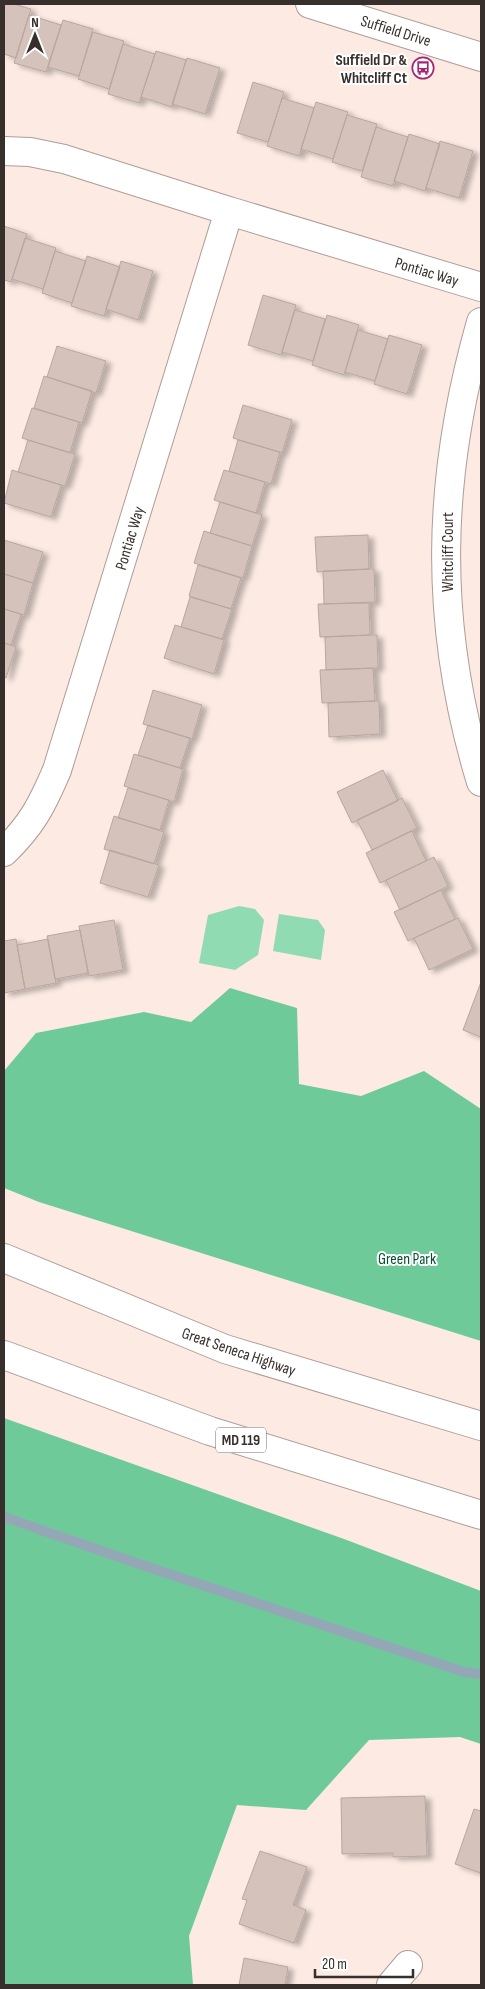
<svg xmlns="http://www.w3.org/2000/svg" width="485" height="1989" font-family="'Sofia Sans Condensed',sans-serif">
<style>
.green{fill:#90dbb1}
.forest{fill:#6ecb99}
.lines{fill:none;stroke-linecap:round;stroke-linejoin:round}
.stream{stroke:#94a7b7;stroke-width:10}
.building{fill:#d4c2bb;stroke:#b8a6a0;filter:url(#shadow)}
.minor-casing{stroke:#ae9d97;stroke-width:30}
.primary-casing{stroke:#ae9d97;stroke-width:30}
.minor{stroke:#fff;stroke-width:28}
.primary{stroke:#fff;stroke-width:28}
.labels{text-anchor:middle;stroke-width:4;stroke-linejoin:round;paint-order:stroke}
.shield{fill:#fff;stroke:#726d6b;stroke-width:1}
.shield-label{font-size:15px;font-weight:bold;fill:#362f2c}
.street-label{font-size:16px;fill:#362f2c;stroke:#fff}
.poi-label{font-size:16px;font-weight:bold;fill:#362f2c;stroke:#fff;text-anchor:end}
.park-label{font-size:16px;fill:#035131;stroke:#fff}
</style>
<defs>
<filter id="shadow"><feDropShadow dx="5.5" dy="3" stdDeviation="2.5" flood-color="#0004"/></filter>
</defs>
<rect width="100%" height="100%" fill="#fceae3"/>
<!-- green -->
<path class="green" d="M239,906l16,3 9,11 -6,35 -23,15 -36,-7 9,-48z
M279,914l39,6 7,10 -4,30 -48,-9z"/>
<!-- forest -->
<path class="forest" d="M230,988l67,20 2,76 62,12 63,-25 57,38v232l-442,-139 -35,-14v-117l32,-38 108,-21 47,10z
M4,1418l340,121 137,52v153l-21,-7 -91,3 -63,70 -69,-5 -48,131 4,49h-189z"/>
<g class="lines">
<!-- stream -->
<path class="stream" d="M4,1517l144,50 316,105 17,2"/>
</g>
<!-- building -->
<path class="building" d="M4,4h10l17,5 -15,49 -12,-4z
M29,15l32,10 -15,47 -32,-9z
M63,20l30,9 -14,47 -31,-9z
M93,32l31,9 -15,48 -31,-10z
M123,44l32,10 -16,49 -31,-9z
M156,51l30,9 -14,47 -31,-10z
M187,58l33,10 -15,46 -33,-10z
M253,82l31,10 -16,50 -31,-9z
M282,98l32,10 -15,48 -32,-10z
M316,102l32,10 -15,47 -32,-10z
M347,115l30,9 -15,47 -30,-9z
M376,127l32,10 -15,49 -32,-9z
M409,134l31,10 -15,47 -31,-10z
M440,141l33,10 -14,47 -33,-10z
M4,226l23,8 -16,48 -7,-2z
M25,238l31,10 -13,41 -31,-10z
M55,251l31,10 -14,42 -30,-10z
M87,256l33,11 -16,49 -33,-10z
M121,261l32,10 -15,49 -32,-11z
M263,295l33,10 -15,50 -33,-10z
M295,310l30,9 -12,42 -31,-9z
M327,315l32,10 -15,50 -32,-10z
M358,330l30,9 -13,42 -30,-9z
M389,335l33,10 -15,49 -33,-10z
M57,346l49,15 -10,32 -49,-16z
M44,376l48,15 -10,32 -48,-15z
M243,405l49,15 -10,33 -49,-15z
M32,408l47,14 -9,31 -48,-15z
M28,440l47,14 -10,32 -47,-14z
M238,440l42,12 -9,32 -42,-13z
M12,470l49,15 -10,32 -47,-14z
M224,470l41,12 -9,31 -42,-13z
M220,502l42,13 -10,31 -42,-13z
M204,531l48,15 -9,32 -49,-15z
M368,535l1,34 -52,3 -2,-35z
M4,540l39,12 -10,31 -29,-9z
M198,565l43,13 -10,31 -42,-13z
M369,569h5l1,33 -51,2 -1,-33z
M4,574l29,9 -9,32 -20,-6z
M190,597l42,12 -10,30 -41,-12z
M369,603l1,32 -50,2 -2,-33z
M4,609l17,5 -10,31 -7,-2z
M175,625l49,15 -10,34 -50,-16z
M370,635h7l1,33 -52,2 -1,-33z
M4,643l12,4 -10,31 -2,-1z
M373,668l2,33 -53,2 -2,-33z
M153,690l49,15 -10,34 -49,-15z
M375,701h4l1,33 -51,3 -1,-34z
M148,725l42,13 -10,30 -42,-13z
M134,754l49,15 -9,33 -50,-16z
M383,770l15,31 -46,22 -15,-31z
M128,788l41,12 -9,30 -42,-12z
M402,798l15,30 -45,22 -15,-30z
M114,816l50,16 -10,32 -50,-15z
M412,831l14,30 -46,22 -14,-30z
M110,850l49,15 -11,32 -48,-14z
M434,857l14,29 -48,24 -14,-30z
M441,890l14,29 -47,22 -14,-29z
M458,918l15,31 -44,21 -15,-32z
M114,920l9,50 -34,6 -10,-50z
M80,930l8,43 -33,6 -8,-43z
M16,939l9,50 -21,4v-52z
M48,939l8,44 -31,6 -8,-44z
M481,982v55l-18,-7z
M425,1796l2,60 -34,1v-4l-51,1 -1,-56z
M474,1809l7,2v62l-26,-9z
M260,1851l47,16 -14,38 13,5 -12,33 -55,-19 8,-24 -5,-1z
M244,1958l44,9 -3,18h-46z"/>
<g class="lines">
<!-- minor casing -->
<g class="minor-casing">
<path id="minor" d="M310,4l171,53
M4,151l26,1 34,7 165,52 -172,559c-15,35 -25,55 -53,82
M229,211l252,76
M481,322c-45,158 -48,302 0,460
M391,1985l17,-20"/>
</g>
<!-- primary casing -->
<g class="primary-casing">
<path id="primary" d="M4,1258l221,91 256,77
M4,1355l206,76 271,84"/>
</g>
<!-- minor -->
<use href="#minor" class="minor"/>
<!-- primary -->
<use href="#primary" class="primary"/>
</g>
<!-- icons -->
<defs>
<g id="bus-ring" transform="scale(1.125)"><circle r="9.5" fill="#fff" stroke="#a52473" stroke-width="1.5"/><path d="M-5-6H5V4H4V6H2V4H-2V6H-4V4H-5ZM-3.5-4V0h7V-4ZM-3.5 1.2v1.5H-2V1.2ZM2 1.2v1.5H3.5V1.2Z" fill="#a52473"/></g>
</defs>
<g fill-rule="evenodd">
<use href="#bus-ring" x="423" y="68"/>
</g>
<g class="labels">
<!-- shield labels -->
<rect class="shield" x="216" y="1427.5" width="50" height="25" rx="4"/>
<g class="shield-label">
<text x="241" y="1445">MD 119</text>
</g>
<!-- street labels -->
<g class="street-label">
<text transform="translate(396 30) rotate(17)" y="6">Suffield Drive</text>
<text transform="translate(427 271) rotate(17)" y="6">Pontiac Way</text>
<text transform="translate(129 538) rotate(-73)" y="6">Pontiac Way</text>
<text transform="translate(447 552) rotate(-90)" y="6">Whitcliff Court</text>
<text transform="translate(239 1351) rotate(19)" y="6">Great Seneca Highway</text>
</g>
<!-- poi labels -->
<g class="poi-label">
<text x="407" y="65">Suffield Dr &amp;<tspan x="407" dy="18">Whitcliff Ct</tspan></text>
</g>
<!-- park labels -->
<g class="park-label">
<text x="407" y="1264">Green Park</text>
</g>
</g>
<!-- border -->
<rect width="485" height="1989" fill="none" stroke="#362f2c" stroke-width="10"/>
<!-- north arrow -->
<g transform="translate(35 35)" stroke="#ffffff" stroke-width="4" paint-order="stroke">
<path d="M0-4L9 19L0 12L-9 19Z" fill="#362f2c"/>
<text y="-8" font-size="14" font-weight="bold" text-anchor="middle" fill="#362f2c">N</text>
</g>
<!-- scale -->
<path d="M315 1969v8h98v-8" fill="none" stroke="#362f2c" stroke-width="2.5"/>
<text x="322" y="1969" font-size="15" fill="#362f2c" stroke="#ffffff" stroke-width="4" paint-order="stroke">20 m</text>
</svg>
